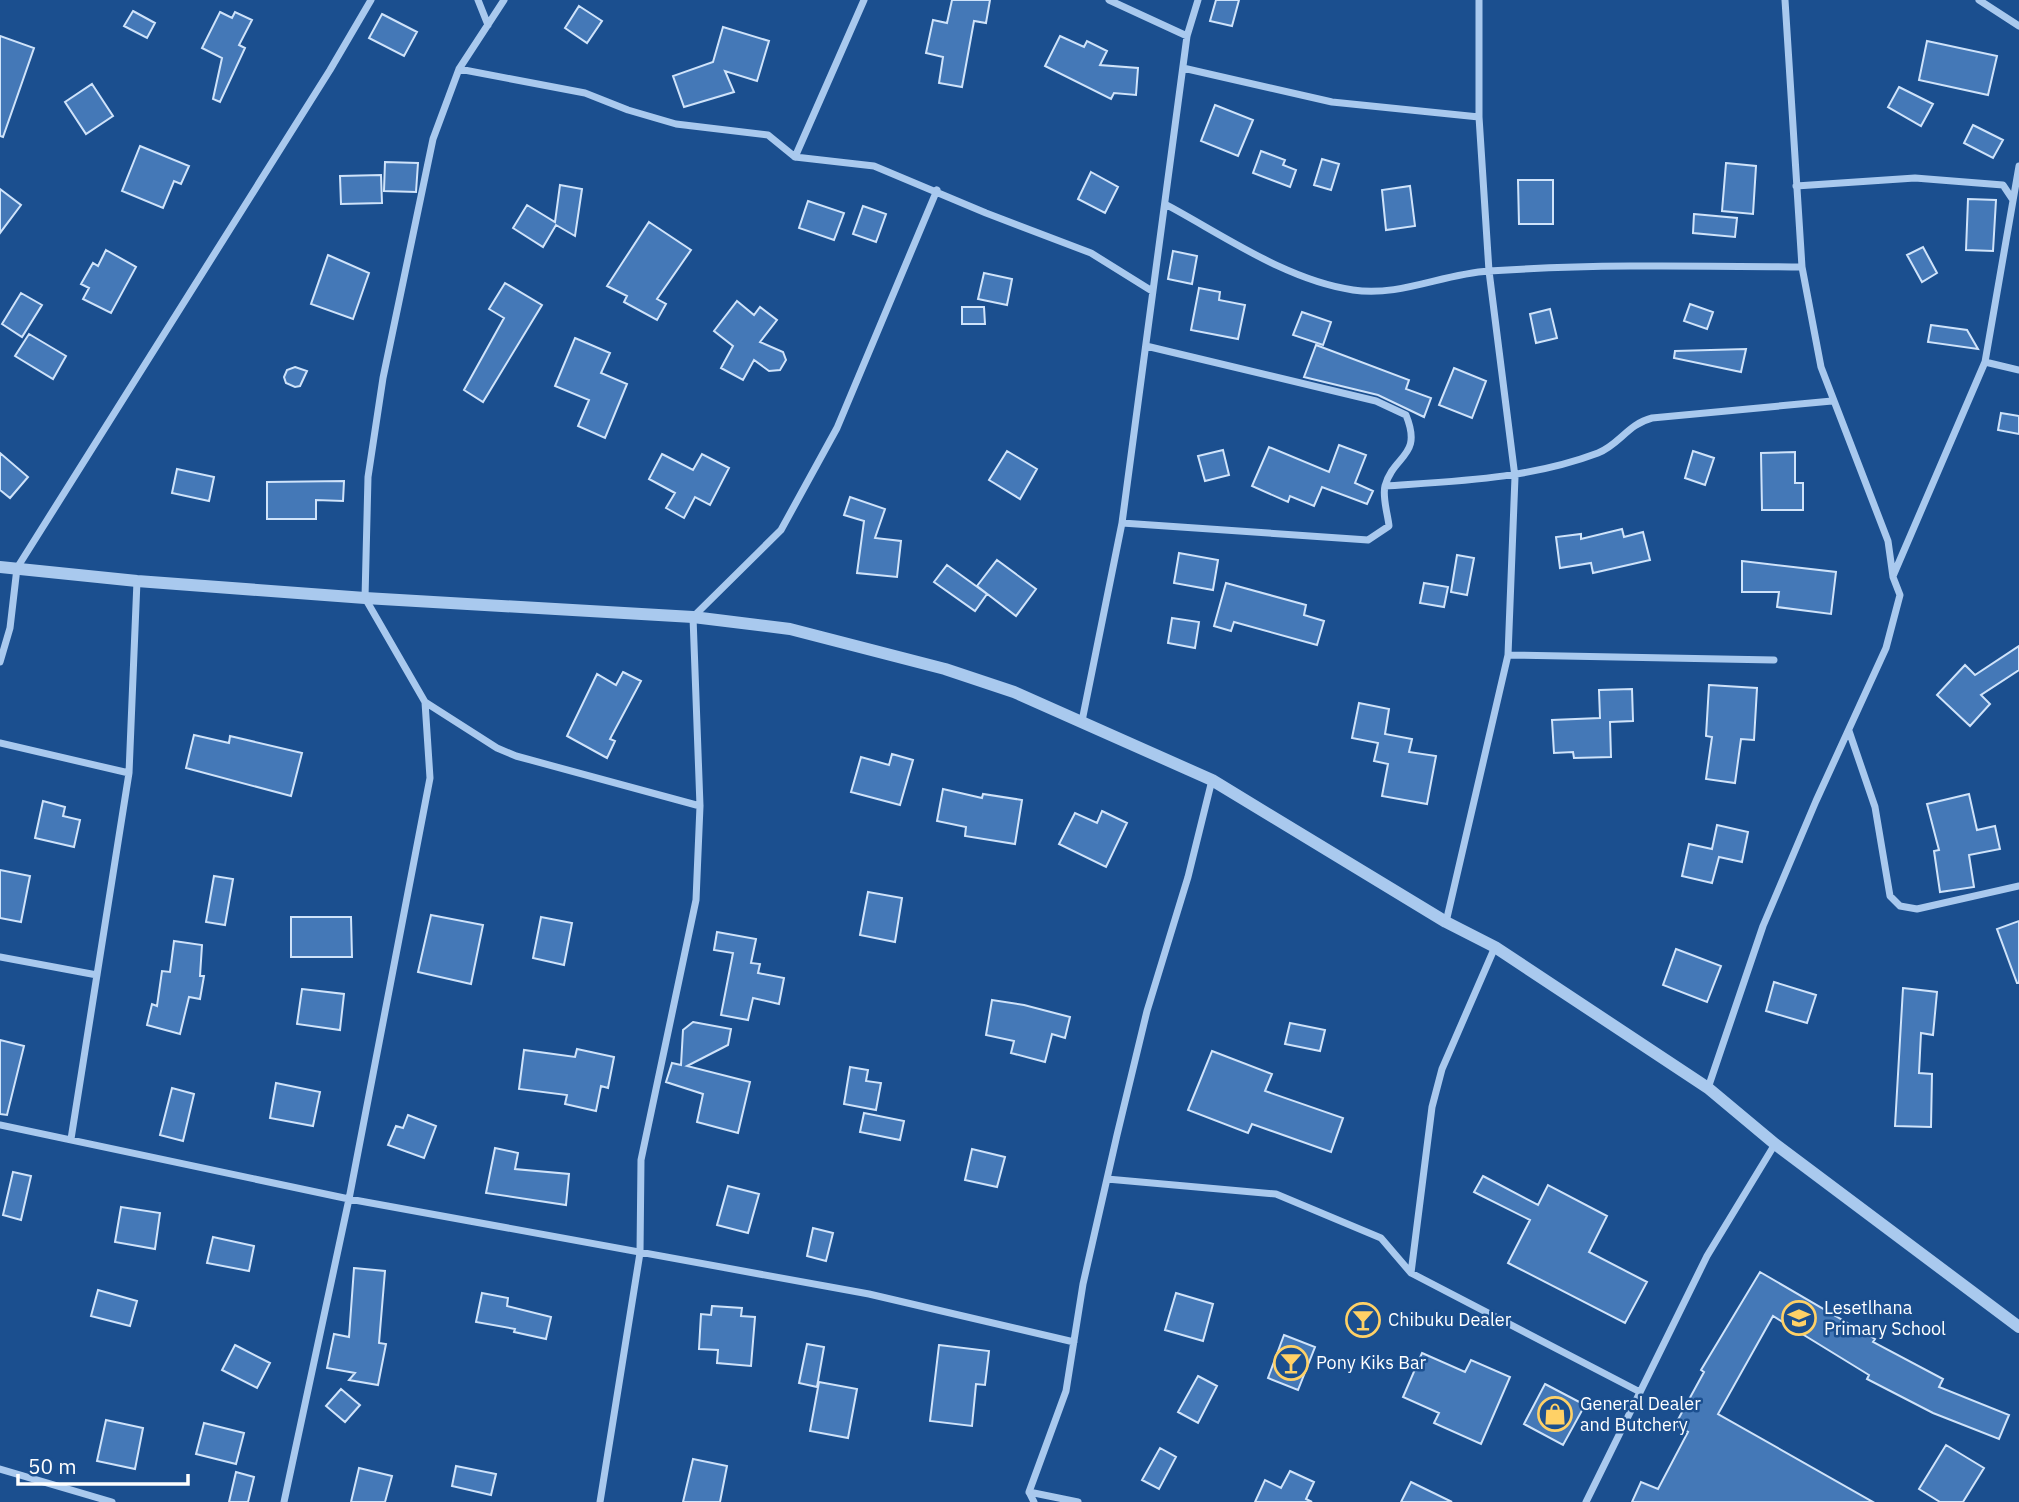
<svg xmlns="http://www.w3.org/2000/svg" width="2019" height="1502" font-family="'IBM Plex Sans',sans-serif">
<style>
.building{fill:#4478b7;stroke:#cfe3fa;stroke-width:2}
.lines{fill:none;stroke-linecap:round;stroke-linejoin:round}
.minor{stroke:#a9c9ee;stroke-width:7}
.tertiary{stroke:#a9c9ee;stroke-width:12}
.labels{text-anchor:middle;stroke-width:5;stroke-linejoin:round;paint-order:stroke}
.poi-label{font-size:18px;fill:#fff;stroke:#1b4f8f;text-anchor:start}
</style>
<rect width="100%" height="100%" fill="#1b4f8f"/>
<!-- building -->
<path class="building" d="M952,0h38l-4,23 -12,-2 -12,66 -23,-4 4,-26 -17,-4 7,-33 14,3z
M1216,0h23l-7,26 -22,-5z
M579,6l23,15 -15,22 -22,-15z
M133,11l22,12 -8,15 -23,-12z
M220,12l12,6 3,-6 17,8 -13,25 6,3 -25,54 -7,-3 9,-41 -20,-10z
M382,14l35,18 -13,24 -35,-18z
M723,27l46,14 -12,40 -32,-10 9,21 -50,15 -11,-31 40,-14z
M0,36l34,12 -31,89 -3,-1z
M1060,36l24,11 3,-6 20,10 -7,14 38,3 -2,27 -22,-2 -3,6 -66,-33z
M1927,41l70,15 -9,39 -69,-15z
M92,84l21,32 -27,18 -21,-32z
M1899,87l34,17 -12,22 -33,-19z
M1215,105l38,15 -15,36 -37,-15z
M1973,125l30,15 -10,18 -29,-15z
M140,146l49,20 -8,18 -7,-3 -11,27 -41,-17z
M1261,151l24,9 -2,5 13,5 -6,17 -37,-14z
M1322,159l17,5 -8,26 -17,-5z
M385,162l33,1 -2,29 -32,-1z
M1726,163l30,3 -3,48 -31,-3z
M1091,172l27,15 -13,26 -27,-14z
M381,175l1,28 -41,1 -1,-28z
M1518,180h35v44h-34z
M560,185l22,4 -7,47 -19,-11 -13,22 -30,-19 14,-23 28,17z
M1410,186l5,40 -29,4 -4,-40z
M0,189l21,16 -21,28z
M1968,199l28,1 -3,51 -27,-1z
M808,201l36,12 -10,27 -35,-12z
M863,206l23,8 -10,28 -23,-8z
M1694,214l43,4 -2,19 -42,-4z
M649,222l42,28 -34,49 9,5 -9,16 -33,-18 3,-6 -20,-10z
M1923,247l14,26 -15,9 -15,-27z
M106,250l30,17 -25,46 -28,-14 6,-11 -8,-4 12,-21 5,3z
M1173,251l24,5 -5,28 -24,-5z
M328,255l41,18 -16,46 -42,-15z
M984,273l28,6 -5,26 -29,-6z
M505,283l37,22 -59,97 -19,-12 40,-72 -15,-9z
M1199,288l21,4 -1,8 26,5 -7,34 -47,-9z
M21,293l21,12 -20,32 -20,-13z
M737,301l17,14 6,-8 17,13 -17,22 23,10 3,8 -6,10 -11,1 -15,-11 -11,20 -22,-12 12,-22 -19,-15z
M1690,304l23,8 -6,17 -23,-8z
M962,307h22l1,17h-23z
M1550,309l7,29 -21,5 -6,-29z
M1302,312l29,10 -8,23 -30,-10z
M1931,325l36,5 11,19 -50,-7z
M29,334l37,22 -13,23 -38,-23z
M575,338l35,15 -9,20 26,11 -22,54 -27,-12 11,-26 -34,-14z
M1316,345l93,35 -3,9 25,9 -7,19 -46,-22 -74,-18z
M1746,349l-5,23 -67,-14 1,-7z
M295,367l12,4 -7,15 -5,1 -9,-4 -2,-6 3,-7z
M1454,368l32,13 -14,37 -33,-13z
M2001,413l18,3v18l-21,-4z
M1339,445l27,10 -11,28 18,8 -6,13 -45,-17 -8,19 -24,-10 -2,6 -36,-16 17,-39 60,25z
M1223,450l6,25 -24,6 -7,-25z
M1007,451l30,18 -17,30 -31,-19z
M1693,451l21,7 -9,27 -20,-7z
M1795,452v31h8v27h-41l-1,-57z
M0,453l28,24 -18,21 -10,-8z
M662,454l31,16 9,-16 27,14 -19,37 -15,-8 -11,21 -18,-10 9,-15 -26,-14z
M177,469l37,8 -5,24 -37,-8z
M344,481l-1,20 -27,-1v19h-49v-37z
M850,497l35,12 -10,29 26,3 -4,36 -40,-4 7,-52 -20,-6z
M1622,529l2,8 19,-5 7,28 -57,13 -2,-10 -31,5 -4,-31 25,-3v5z
M1179,553l39,7 -5,30 -39,-7z
M1457,555l17,3 -7,37 -16,-3z
M997,560l39,29 -20,27 -39,-30z
M1742,561l94,11 -5,42 -54,-7 2,-15h-37z
M947,565l40,29 -12,17 -41,-29z
M1226,583l80,22 -2,10 20,6 -7,24 -83,-23 -3,9 -17,-5z
M1424,583l24,4 -4,20 -24,-4z
M1172,618l27,4 -4,26 -27,-5z
M2019,646v24l-38,25 9,9 -20,22 -33,-31 28,-30 10,10z
M623,672l18,9 -31,58 5,2 -8,17 -40,-22 30,-62 19,11z
M1709,685l48,3 -3,52 -13,-1 -6,44 -29,-4 6,-42 -6,-1z
M1632,689l1,32 -23,1 1,35 -37,1 -1,-6 -19,1 -2,-33 48,-2 -1,-28z
M1359,703l30,6 -4,25 27,5 -3,13 27,4 -9,48 -45,-8 6,-32 -14,-3 4,-18 -26,-5z
M194,735l35,8 1,-7 72,17 -11,43 -105,-28z
M892,754l21,6 -13,45 -49,-13 10,-35 28,8z
M943,789l39,9 1,-4 39,6 -7,44 -50,-8 1,-9 -29,-6z
M1969,794l8,36 18,-4 5,23 -31,6 5,32 -34,5 -6,-41 5,-1 -12,-46z
M43,801l22,6 -2,9 17,4 -6,27 -39,-9z
M1102,811l25,12 -21,44 -47,-23 16,-31 22,10z
M1717,825l31,7 -6,30 -23,-5 -7,26 -30,-7 7,-32 23,5z
M0,870l30,6 -9,46 -21,-4z
M214,876l19,3 -8,46 -19,-3z
M868,892l34,6 -7,44 -35,-7z
M431,915l52,10 -12,59 -53,-12z
M291,917h60l1,40h-61z
M541,917l31,6 -8,42 -31,-7z
M2019,921v62h-2l-20,-54z
M717,932l39,7 -5,24 9,1 -2,9 26,5 -5,26 -26,-6 -5,22 -27,-5 12,-62 -19,-3z
M174,941l28,4 -2,31h4l-4,23 -11,-2 -9,37 -33,-9 5,-21 5,2 5,-35 8,1z
M1676,949l45,17 -14,36 -44,-17z
M1774,982l42,13 -9,28 -41,-12z
M1903,988l34,4 -4,43 -12,-2 -2,40 13,1 -1,53 -36,-1z
M302,989l42,5 -4,36 -43,-6z
M992,1000l32,5 46,12 -5,21 -13,-4 -7,28 -34,-9 3,-12 -28,-6z
M693,1022l38,7 -3,16 -41,21 63,16 -12,51 -41,-11 6,-28 -37,-12 6,-19 9,2 2,-35z
M1290,1023l35,7 -5,21 -35,-7z
M0,1040l24,6 -17,69 -7,-1z
M577,1049l37,8 -6,31 -7,-2 -5,25 -31,-7 2,-9 -48,-6 5,-39 51,7z
M1212,1051l60,23 -7,17 78,27 -12,34 -79,-28 -4,9 -60,-23z
M850,1067l18,3 -2,11 15,2 -5,27 -32,-6z
M276,1083l44,9 -7,34 -43,-8z
M172,1088l22,6 -11,47 -23,-6z
M864,1113l40,8 -4,19 -40,-8z
M408,1115l28,11 -12,32 -36,-13 8,-19 7,2z
M495,1148l23,5 -3,16 54,5 -3,31 -80,-12z
M972,1149l33,8 -8,30 -32,-7z
M13,1172l18,4 -10,44 -18,-5z
M1483,1176l55,29 10,-20 59,31 -18,36 58,30 -22,41 -117,-60 22,-43 -56,-28z
M728,1186l31,8 -11,39 -31,-8z
M121,1207l39,6 -5,36 -40,-7z
M813,1228l20,5 -7,28 -19,-5z
M213,1237l41,9 -5,25 -42,-8z
M354,1268l31,3 -6,72 7,1 -8,41 -29,-5 6,-7 -28,-5 7,-34 15,3z
M1760,1272l115,67 -2,3 70,37 -4,8 70,28 -10,24 -66,-26 -66,-34 2,-4 -96,-59 -55,98 155,88h-241l9,-20 17,7 30,-57 -13,-7 29,-53 -3,-2z
M98,1290l39,11 -7,25 -39,-10z
M482,1293l26,5 -1,8 44,11 -5,22 -32,-7 1,-3 -39,-7z
M1176,1293l37,11 -10,37 -38,-11z
M712,1306l30,2 -1,8 14,1 -4,49 -34,-3 1,-13 -19,-1 2,-35 10,1z
M1284,1335l31,12 -17,43 -30,-12z
M807,1344l17,3 -7,40 -18,-4z
M235,1345l35,18 -13,25 -35,-18z
M939,1345l50,6 -4,34 -9,-1 -4,42 -42,-5z
M1422,1353l43,19 6,-12 39,17 -29,67 -47,-21 5,-10 -36,-16z
M1198,1376l19,10 -19,37 -20,-11z
M819,1382l38,7 -9,49 -38,-7z
M1545,1384l40,21 -22,40 -39,-21z
M341,1389l19,16 -15,17 -19,-16z
M106,1420l37,8 -8,41 -38,-8z
M204,1423l40,10 -8,31 -40,-10z
M1946,1445l38,23 -21,34h-23l-21,-13z
M1160,1448l16,9 -17,32 -17,-9z
M693,1459l34,7 -7,36h-37z
M456,1466l40,8 -5,21 -39,-9z
M359,1468l33,8 -7,26h-34z
M1290,1471l24,11 -8,17 6,3h-57l10,-22 16,8z
M236,1472l18,5 -6,25h-19z
M1411,1482l41,20h-51z"/>
<g class="lines">
<!-- minor -->
<path class="minor" d="M478,0l10,25
M1109,0l78,36
M1979,0l40,26
M1183,68l149,34 147,15v-117
M459,69l126,24 43,17 48,14 92,11 27,22 79,9 112,47 105,40 61,38
M795,157l69,-157
M1796,186l119,-8 88,7 10,15
M1165,204c58,31 121,76 188,86 47,7 89,-16 136,-19 104,-7 209,-5 313,-4
M1985,362l34,8
M1385,486c73,-5 144,-7 213,-33 21,-8 30,-29 54,-35l180,-17
M1122,523l246,17 21,-14c-1,-11 -7,-29 -4,-40 9,-32 38,-29 21,-71l-30,-14 -230,-55
M1893,576l92,-214 34,-196
M1508,655l266,5
M0,662l10,-34 7,-60 313,-498 41,-70
M425,702l72,46 19,8 184,50
M1082,721l40,-198 65,-487 11,-36
M1849,731l26,76 15,89 10,10 17,3 102,-23
M0,743l129,30
M1446,922l62,-267 7,-178 -26,-206 -10,-154
M1495,947l-53,122 -10,38 -21,166 229,119
M0,957l97,18
M1708,1088l55,-162 53,-125 70,-153 14,-53 -7,-18 -5,-36 -67,-174 -19,-100 -17,-267
M0,1125l349,74 520,95 205,48
M71,1139l58,-366 8,-192
M1107,1179l169,15 105,44 30,35
M0,1469l112,33
M1029,1492l49,10
M284,1502l65,-303 81,-421 -5,-76 -60,-104 3,-121 15,-99 50,-239 26,-70 45,-69
M600,1502l40,-249 1,-93 55,-260 4,-94 -7,-189 88,-87 56,-102 100,-238
M1034,1502l-5,-10 37,-101 17,-107 34,-149 30,-124 41,-134 24,-97
M1586,1502l121,-246 68,-112"/>
<!-- tertiary -->
<path class="tertiary" d="M0,567l137,14 228,17 328,19 97,12 155,40 69,23 198,88 234,142 49,25 213,141 67,56 244,183"/>
</g>
<!-- icons -->
<defs>
<g id="school-ring" transform="scale(1.75)"><circle r="9.5" fill="#1b4f8f" stroke="#ffd166" stroke-width="1.5"/><path d="M0-5L7-2L0 1L-7-2ZM-4 1L0 2.5L4 1V4Q0 6-4 4Z" fill="#ffd166"/></g>
<g id="bar-ring" transform="scale(1.75)"><circle r="9.5" fill="#1b4f8f" stroke="#ffd166" stroke-width="1.5"/><path d="M-6-5H6L.8 .8V4.5H3.5V6h-7V4.5H-.8V.8Z" fill="#ffd166"/></g>
<g id="shop-ring" transform="scale(1.75)"><circle r="9.5" fill="#1b4f8f" stroke="#ffd166" stroke-width="1.5"/><path d="M-5-2.5h2.3a2.7 3.5 0 0 1 5.4 0H5L5.5 6h-11ZM-1.5-2.5h3a1.5 2.3 0 0 0-3 0Z" fill="#ffd166"/></g>
</defs>
<g fill-rule="evenodd">
<use href="#school-ring" x="1799" y="1318"/>
<use href="#bar-ring" x="1363" y="1320"/>
<use href="#bar-ring" x="1291" y="1363"/>
<use href="#shop-ring" x="1555" y="1414"/>
</g>
<g class="labels">
<!-- poi labels -->
<g class="poi-label">
<text x="1824" y="1314">Lesetlhana<tspan x="1824" dy="21">Primary School</tspan></text>
<text x="1388" y="1326">Chibuku Dealer</text>
<text x="1316" y="1369">Pony Kiks Bar</text>
<text x="1580" y="1410">General Dealer<tspan x="1580" dy="21">and Butchery</tspan></text>
</g>
</g>
<!-- scale -->
<path d="M18 1474v10h170v-10" fill="none" stroke="#ffffff" stroke-width="3.5"/>
<text x="28" y="1474" font-size="21" fill="#ffffff" stroke="#1b4f8f" stroke-width="5" paint-order="stroke">50 m</text>
</svg>
